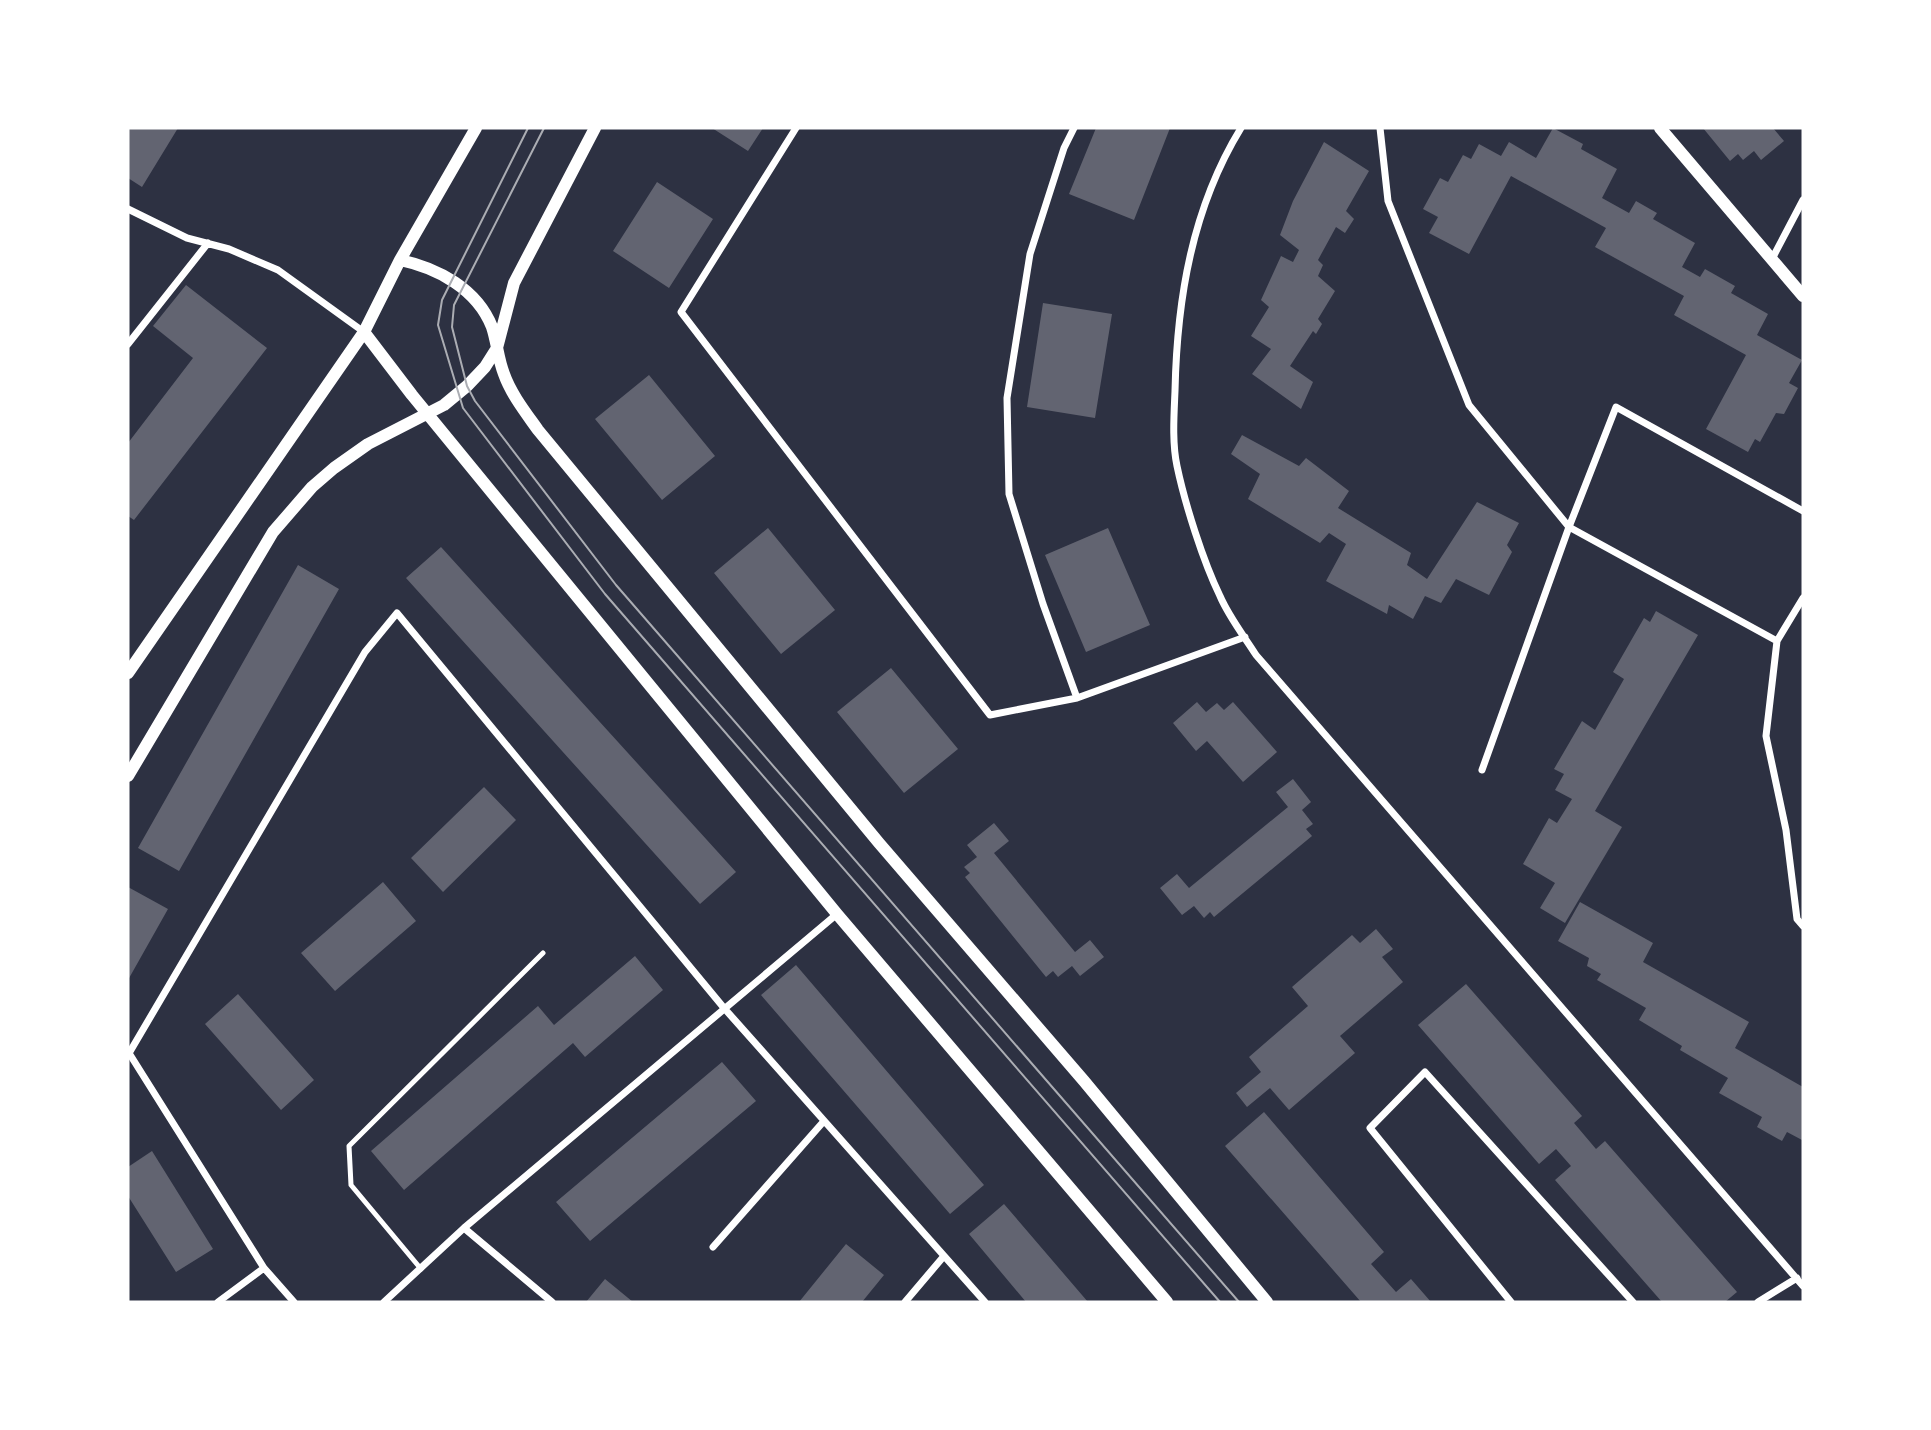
<svg xmlns="http://www.w3.org/2000/svg" width="1931" height="1430" font-family="'Zilla Slab',serif">
<style>
.building{fill:#626471}
.lines{fill:none;stroke-linecap:round;stroke-linejoin:round}
.service{stroke:#fff;stroke-width:5}
.minor{stroke:#fff;stroke-width:7}
.tertiary{stroke:#fff;stroke-width:12}
.tram{stroke:#abadb3;stroke-width:2}
</style>
<rect width="100%" height="100%" fill="#2d3142"/>
<!-- building -->
<path class="building" d="M128,128h50l-36,59 -14,-9z
M712,128h51l-15,23z
M1096,128h74l-36,92 -65,-26z
M1553,128l30,16 -2,5 36,20 -15,29 27,15 7,-12 21,12 -4,6 42,24 -13,24 18,10 5,-8 30,17 -4,7 37,21 -11,21 45,25 -13,23 9,5 -14,26 -8,-1 -16,29 -5,-3 -7,13 -42,-23 40,-74 -72,-40 10,-19 -89,-49 11,-19 -95,-52 -42,78 -40,-21 9,-16 -15,-8 17,-31 8,4 15,-27 8,4 8,-15 22,12 8,-14 27,16z
M1703,128h70l11,13 -23,19 -7,-9 -11,9 -5,-6 -8,7z
M1324,142l45,29 -23,40 8,8 -9,14 -9,-6 -18,33 5,5 -5,11 17,15 -17,28 4,5 -6,10 -3,-3 -23,35 23,16 -12,27 -49,-35 19,-25 -20,-13 18,-29 -8,-7 20,-44 12,6 6,-12 -19,-15 13,-34z
M657,182l56,37 -44,69 -56,-37z
M186,285l81,63 -133,172 -6,-4v-73l65,-85 -40,-32z
M1043,303l69,11 -17,104 -68,-11z
M649,375l66,81 -53,44 -67,-81z
M1242,435l57,31 7,-8 43,33 -11,17 73,45 -4,12 20,14 50,-77 42,21 -12,22 5,7 -23,43 -33,-16 -15,24 -16,-7 -12,23 -24,-14 -2,9 -61,-33 20,-37 -17,-11 -9,10 -72,-44 12,-25 -29,-20z
M768,528l67,82 -54,44 -67,-81z
M1108,528l42,97 -64,27 -41,-97z
M441,547l295,325 -36,32 -294,-326z
M298,565l41,24 -160,282 -41,-23z
M1656,611l42,24 -103,176 27,16 -57,96 -25,-15 15,-25 -32,-19 26,-46 8,5 15,-24 -17,-9 9,-16 -10,-5 28,-48 13,9 29,-51 -11,-7 31,-54 6,4z
M891,668l67,81 -54,44 -67,-81z
M1197,702l9,10 11,-9 7,7 9,-8 44,50 -34,30 -36,-41 -11,10 -23,-28z
M1293,779l18,23 -9,8 11,14 -7,5 6,7 -98,81 -4,-5 -6,6 -10,-12 -12,9 -22,-27 17,-14 12,14 99,-81 -12,-15z
M484,787l32,33 -73,72 -32,-34z
M994,823l15,18 -15,12 81,99 15,-12 14,17 -24,19 -8,-10 -14,11 -5,-6 -7,6 -81,-100 5,-4 -6,-6 13,-10 -10,-12z
M383,882l33,39 -81,70 -34,-38z
M128,887l40,22 -40,71z
M1580,902l73,41 -10,19 106,60 -14,26 68,39 -1,53 -15,-8 -5,9 -25,-14 5,-10 -43,-24 9,-15 -48,-28 2,-4 -43,-26 7,-12 -49,-28 4,-6 -14,-8 2,-8 -31,-17z
M1376,929l17,20 -11,8 21,25 -63,54 15,17 -66,57 -19,-22 -23,19 -11,-14 25,-21 -12,-15 59,-51 -16,-19 60,-52 8,8z
M635,956l28,34 -78,67 -12,-14 -169,147 -33,-39 167,-145 16,19z
M796,965l188,220 -34,29 -189,-219z
M1466,984l116,132 -8,7 22,26 9,-8 132,151 -12,10h-63l-107,-122 16,-14 -15,-17 -17,15 -121,-139z
M238,994l76,86 -33,30 -76,-86z
M722,1062l34,39 -166,140 -34,-39z
M1264,1112l120,140 -13,12 25,28 15,-13 20,23h-70l-136,-156z
M152,1151l61,98 -37,23 -48,-76v-29z
M1004,1204l84,98h-62l-57,-68z
M846,1244l38,31 -22,27h-63z
M605,1279l28,23h-47z"/>
<g class="lines">
<!-- service -->
<path class="service" d="M421,1269l-70,-84 -2,-39 194,-193"/>
<!-- minor -->
<path class="minor" d="M796,128l-115,184 309,403 87,-17 168,-61
M1074,128l-10,20 -34,106 -23,144 2,96 34,110 34,94
M1241,128c-49,80 -64,171 -66,263 -1,24 -3,52 2,75 8,38 26,95 43,130 9,21 24,40 36,59l547,631
M1380,128l8,73 81,204 100,122 208,114
M128,209l59,29 42,11 49,21 86,62
M1772,259l31,-59
M128,344l80,-101
M1803,598l-26,43 -11,95 20,94 11,89 6,7
M1482,770l87,-243 47,-120 187,104
M129,1053l135,215 30,34
M128,1055l237,-403 32,-39 327,395 261,294
M464,1228l88,74
M713,1247l111,-126
M218,1302l46,-34
M384,1302l80,-74 373,-314
M905,1302l39,-46
M1511,1302l-141,-174 55,-56 208,230
M1758,1302l39,-24"/>
<!-- tertiary -->
<path class="tertiary" d="M1660,128l143,168
M400,260c38,8 77,29 92,67 5,15 6,32 12,47 7,20 22,39 34,56l341,413 205,238 183,221
M364,332l48,63 425,519 330,388
M128,673l236,-341 36,-72 76,-132
M128,776l145,-244 39,-45 22,-19 34,-24 76,-39 23,-19 18,-19 12,-19 17,-65 81,-155"/>
<!-- tram -->
<path class="tram" d="M528,128l-86,172 -4,25 25,83 142,186 615,708
M544,128l-90,177 -2,22 15,59 8,15 141,184 623,717"/>
</g>
<!-- border -->
<rect width="1931" height="1430" fill="none" stroke="#ffffff" stroke-width="259"/>
</svg>
